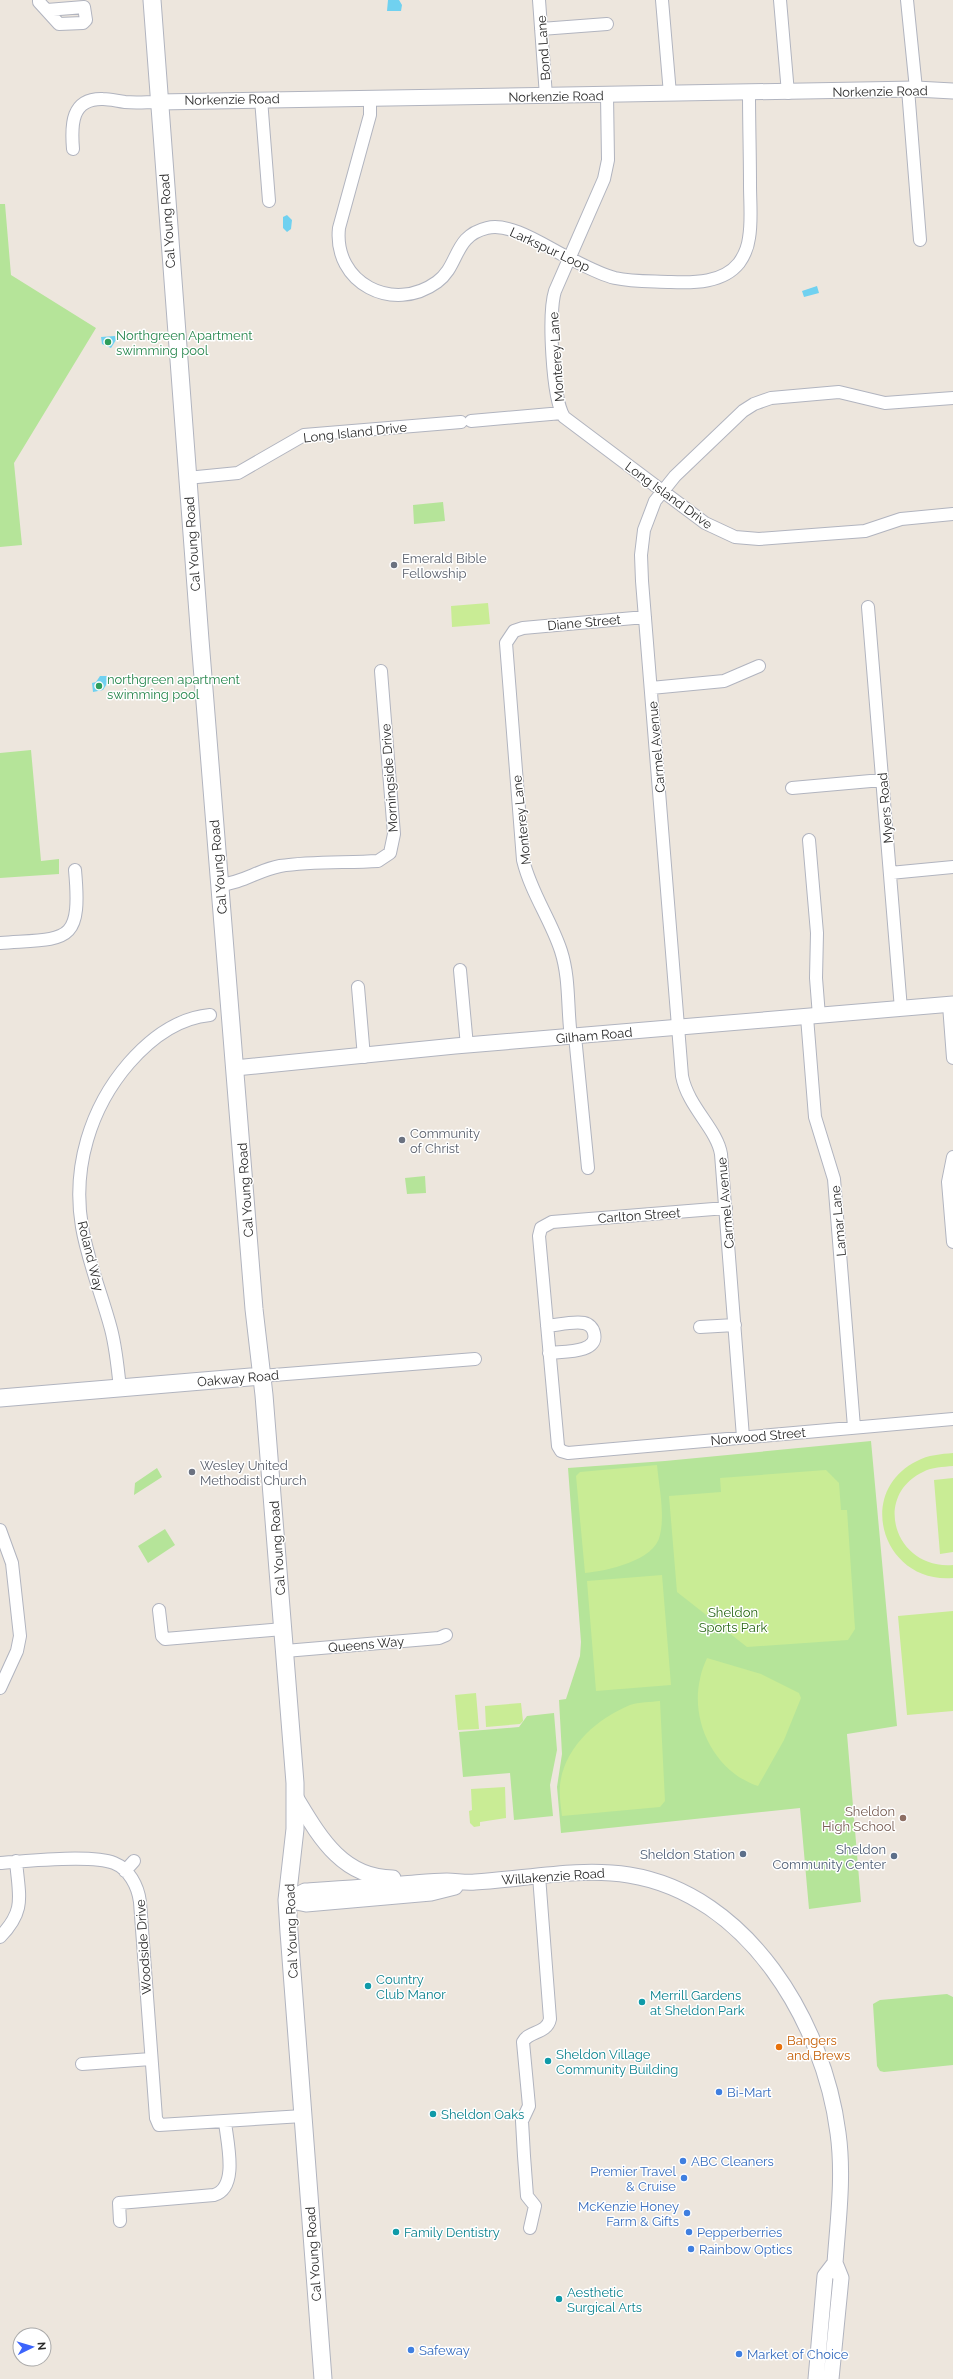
<svg xmlns="http://www.w3.org/2000/svg" width="953" height="2379" font-family="Raleway,sans-serif">
<style>
.green{fill:#b5e499}
.pitch{fill:#c9ec95}
.water{fill:#70d1f0}
.lines{fill:none;stroke-linecap:round;stroke-linejoin:round}
.minor-casing{stroke:#b1b4bf;stroke-width:14}
.tertiary-casing{stroke:#b1b4bf;stroke-width:17}
.secondary-casing{stroke:#b1b4bf;stroke-width:19}
.minor{stroke:#fff;stroke-width:12}
.tertiary{stroke:#fff;stroke-width:15}
.secondary{stroke:#fff;stroke-width:17}
.leisure-dot{fill:#2e9e5b;stroke:#fff;stroke-width:1.5}
.worship-dot{fill:#6b7280;stroke:#fff;stroke-width:1.5}
.education-dot{fill:#8d6e63;stroke:#fff;stroke-width:1.5}
.service-dot{fill:#5c6f8a;stroke:#fff;stroke-width:1.5}
.culture-dot{fill:#0f9aa8;stroke:#fff;stroke-width:1.5}
.food-dot{fill:#e8710a;stroke:#fff;stroke-width:1.5}
.shop-dot{fill:#3f7fe0;stroke:#fff;stroke-width:1.5}
.labels{text-anchor:middle;stroke-width:3;stroke-linejoin:round;paint-order:stroke}
.street-label{font-size:13px;fill:#2b2b2b;stroke:#fff}
.leisure-label{font-size:13px;fill:#27864d;stroke:#fff;text-anchor:start}
.worship-label{font-size:13px;fill:#5b616d;stroke:#fff;text-anchor:start}
.park-label{font-size:13px;fill:#2c6a1a;stroke:#fff}
.education-label{font-size:13px;fill:#785e54;stroke:#fff;text-anchor:end}
.service-label{font-size:13px;fill:#4e5e75;stroke:#fff;text-anchor:end}
.culture-label{font-size:13px;fill:#0d838f;stroke:#fff;text-anchor:start}
.food-label{font-size:13px;fill:#c56008;stroke:#fff;text-anchor:start}
.shop-label{font-size:13px;fill:#366cbe;stroke:#fff;text-anchor:start}
</style>
<rect width="100%" height="100%" fill="#ede6dd"/>
<!-- green -->
<path class="green" d="M0,204h5l6,71 85,53 -82,135 8,82 -22,2z
M443,502l2,19 -31,3 -1,-19z
M31,750l10,111 18,-2v15l-59,4v-125z
M425,1176l1,17 -19,1 -2,-16z
M871,1441l26,285 -50,8 14,168 -52,7 -9,-101 -239,25 -4,-46 5,-33 -3,-54 7,-1 14,-43 1,-14 -13,-174 97,-7z
M157,1468l5,9 -28,18 1,-12z
M165,1529l10,16 -27,18 -10,-17z
M554,1713l3,37 -7,35 3,31 -39,4 -4,-47 -47,4 -4,-45 60,-5 8,-11z
M947,1994l6,3v68l-69,7 -4,-1 -3,-5 -4,-62 7,-4z"/>
<!-- pitch -->
<path class="pitch" d="M488,603l2,21 -38,3 -1,-21z
M953,1453v13c-10,1 -21,1 -30,6 -52,25 -27,98 30,93v13c-70,6 -99,-86 -36,-117 11,-6 24,-7 36,-8z
M657,1465c2,22 8,49 3,70 -5,26 -54,36 -75,38l-9,-97 4,-4z
M826,1470l13,13 2,27h6l8,119 -7,11 -101,7 -70,-55 -8,-96 52,-4 -1,-14z
M953,1478v74l-13,2 -6,-74z
M662,1575l9,110 -75,6 -9,-110z
M953,1611v100l-46,4 -9,-99z
M707,1658l54,16 38,19 2,5 -17,42 -26,46c-43,-14 -68,-64 -58,-107 1,-7 4,-14 7,-21z
M476,1693l3,36 -21,1 -3,-35z
M660,1701l5,100 -5,6 -98,9c-1,-9 -3,-21 -2,-31 4,-37 36,-66 70,-80 9,-3 21,-3 30,-4z
M521,1703l2,18 -3,3 -34,3 -1,-21z
M505,1787l1,31 -26,4v4l-6,1 -4,-4 -1,-12 3,-1 -1,-21z"/>
<!-- water -->
<path class="water" d="M388,0h11l3,5 -1,6h-14z
M287,215l5,5 -1,9 -4,3 -4,-4v-11z
M817,286l2,7 -15,4 -2,-6z
M115,336l1,4 -5,8 -9,-4 -1,-7z
M100,676h7l1,6 -5,8 -10,2 -1,-9 4,-1z"/>
<g class="lines">
<!-- minor casing -->
<g class="minor-casing">
<path id="minor" d="M39,0v2l20,22 24,-1 3,-3 -2,-13 -37,3
M539,0l7,96
M662,0l8,94
M780,0l8,93
M907,0l9,89
M541,29l66,-5
M908,89l12,151
M607,95l1,65 -4,19 -49,112c-7,22 -3,107 9,126l141,106 30,14 24,2 106,-8 36,-12 52,-5
M370,98v17l-31,113c-6,55 54,86 98,54 23,-17 16,-46 50,-54 25,-6 59,19 82,30 14,7 30,16 46,20 18,4 38,3 56,4 23,1 52,1 68,-19 5,-7 9,-17 10,-25 3,-17 1,-35 1,-53 0,-31 -1,-62 -1,-93
M261,99l8,102
M73,149c-2,-24 -2,-51 30,-50 7,0 14,2 22,3 11,1 22,0 34,0
M471,421l91,-8
M187,478l51,-5 66,-38 157,-13
M868,607l33,402
M651,688l73,-7 35,-15
M792,788l90,-8
M809,840l8,93 -1,45 3,38
M890,873l63,-6
M219,885c24,-2 39,-15 61,-19 32,-5 66,-3 98,-5l12,-8 4,-19 -13,-163
M0,943c67,-5 82,3 75,-73
M460,970l7,76
M358,987l6,70
M949,1005l4,53
M807,1017l8,100 19,62 20,248
M575,1036l13,132
M571,1037c-4,-29 -1,-58 -10,-86 -10,-31 -30,-58 -38,-91l-17,-217 8,-12 9,-3 122,-11
M953,1157l-5,25 5,60
M726,1208l-174,14 -11,6 -2,8 19,210 3,5 7,2 385,-34
M547,1326c11,-1 26,-5 37,-3 5,1 9,5 10,10 5,21 -33,18 -45,20
M700,1327l35,-2
M261,1376l214,-17
M120,1389c-2,-20 -4,-41 -9,-60 -9,-34 -23,-67 -29,-102 -10,-59 8,-119 47,-164 21,-24 48,-45 81,-48
M743,1437l-22,-283c-4,-25 -33,-47 -39,-78l-40,-495 -1,-26 3,-25 11,-29 20,-25 68,-65 11,-7 17,-6 68,-6 46,11 68,-5
M0,1530l12,33 8,73 -3,15 -17,37
M159,1610l3,26 3,3 118,-10
M285,1651l154,-13 7,-3
M0,1863c25,-2 92,-9 114,0 15,6 24,23 26,39l16,216 3,7 144,-9
M125,1871l9,-10
M0,1937c26,-27 19,-40 16,-76
M82,2064l69,-5
M120,2221l-1,-18 95,-8c25,-7 13,-53 11,-73
M530,2228l5,-22 -8,-10 -3,-40 -2,-35 7,-15 -6,-64c5,-11 24,-8 27,-23l-11,-143"/>
</g>
<!-- tertiary casing -->
<g class="tertiary-casing">
<path id="tertiary" d="M159,102l757,-13 37,2
M235,1068l220,-22 498,-42
M296,1798c23,38 46,80 97,80
M287,1900l18,-9c32,-2 65,-4 97,-7 15,-1 30,-3 45,-3 9,0 19,2 28,1 51,-3 104,-15 154,-7 119,19 195,148 209,258 6,43 0,87 -3,130l6,15 -10,101
M287,1900l19,4 125,-11 24,-6
M816,2379l9,-103 10,-13"/>
</g>
<!-- secondary casing -->
<g class="secondary-casing">
<path id="secondary" d="M152,0l48,640 54,669 10,86 31,388v46l-8,71 2,32 34,447
M0,1398l261,-22"/>
</g>
<!-- minor -->
<use href="#minor" class="minor"/>
<!-- tertiary -->
<use href="#tertiary" class="tertiary"/>
<!-- secondary -->
<use href="#secondary" class="secondary"/>
</g>
<!-- markers -->
<g class="leisure-dot">
<circle cx="108" cy="342" r="4"/>
<circle cx="99" cy="686" r="4"/>
</g>
<g class="worship-dot">
<circle cx="394" cy="565" r="4"/>
<circle cx="402" cy="1140" r="4"/>
<circle cx="192" cy="1472" r="4"/>
</g>
<circle class="education-dot" cx="903" cy="1818" r="4"/>
<g class="service-dot">
<circle cx="743" cy="1854" r="4"/>
<circle cx="894" cy="1856" r="4"/>
</g>
<g class="culture-dot">
<circle cx="368" cy="1986" r="4"/>
<circle cx="642" cy="2002" r="4"/>
<circle cx="548" cy="2061" r="4"/>
<circle cx="433" cy="2114" r="4"/>
<circle cx="396" cy="2232" r="4"/>
<circle cx="559" cy="2299" r="4"/>
</g>
<circle class="food-dot" cx="779" cy="2047" r="4"/>
<g class="shop-dot">
<circle cx="719" cy="2092" r="4"/>
<circle cx="683" cy="2161" r="4"/>
<circle cx="684" cy="2178" r="4"/>
<circle cx="687" cy="2213" r="4"/>
<circle cx="689" cy="2232" r="4"/>
<circle cx="691" cy="2249" r="4"/>
<circle cx="411" cy="2350" r="4"/>
<circle cx="739" cy="2354" r="4"/>
</g>
<g class="labels">
<!-- street labels -->
<g class="street-label">
<text transform="translate(543 48) rotate(-94)" y="5">Bond Lane</text>
<text transform="translate(880 91) rotate(-1)" y="5">Norkenzie Road</text>
<text transform="translate(556 96) rotate(-1)" y="5">Norkenzie Road</text>
<text transform="translate(232 99) rotate(-1)" y="5">Norkenzie Road</text>
<text transform="translate(167 221) rotate(-94)" y="5">Cal Young Road</text>
<text transform="translate(550 249) rotate(25)" y="5">Larkspur Loop</text>
<text transform="translate(556 357) rotate(-94)" y="5">Monterey Lane</text>
<text transform="translate(355 432) rotate(-6)" y="5">Long Island Drive</text>
<text transform="translate(669 495) rotate(36)" y="5">Long Island Drive</text>
<text transform="translate(192 544) rotate(-94)" y="5">Cal Young Road</text>
<text transform="translate(584 622) rotate(-5)" y="5">Diane Street</text>
<text transform="translate(656 747) rotate(-95)" y="5">Carmel Avenue</text>
<text transform="translate(389 778) rotate(-94)" y="5">Morningside Drive</text>
<text transform="translate(885 808) rotate(-95)" y="5">Myers Road</text>
<text transform="translate(521 820) rotate(-96)" y="5">Monterey Lane</text>
<text transform="translate(218 867) rotate(-95)" y="5">Cal Young Road</text>
<text transform="translate(594 1035) rotate(-5)" y="5">Gilham Road</text>
<text transform="translate(245 1190) rotate(-94)" y="5">Cal Young Road</text>
<text transform="translate(725 1203) rotate(-95)" y="5">Carmel Avenue</text>
<text transform="translate(639 1215) rotate(-4)" y="5">Carlton Street</text>
<text transform="translate(838 1221) rotate(-95)" y="5">Lamar Lane</text>
<text transform="translate(91 1256) rotate(76)" y="5">Roland Way</text>
<text transform="translate(238 1378) rotate(-5)" y="5">Oakway Road</text>
<text transform="translate(758 1436) rotate(-5)" y="5">Norwood Street</text>
<text transform="translate(277 1548) rotate(-94)" y="5">Cal Young Road</text>
<text transform="translate(366 1644) rotate(-5)" y="5">Queens Way</text>
<text transform="translate(553 1876) rotate(-4)" y="5">Willakenzie Road</text>
<text transform="translate(291 1931) rotate(-92)" y="5">Cal Young Road</text>
<text transform="translate(143 1947) rotate(-94)" y="5">Woodside Drive</text>
<text transform="translate(313 2254) rotate(-94)" y="5">Cal Young Road</text>
</g>
<!-- leisure labels -->
<g class="leisure-label">
<text x="116" y="340">Northgreen Apartment<tspan x="116" dy="15">swimming pool</tspan></text>
<text x="107" y="684">northgreen apartment<tspan x="107" dy="15">swimming pool</tspan></text>
</g>
<!-- worship labels -->
<g class="worship-label">
<text x="402" y="563">Emerald Bible<tspan x="402" dy="15">Fellowship</tspan></text>
<text x="410" y="1138">Community<tspan x="410" dy="15">of Christ</tspan></text>
<text x="200" y="1470">Wesley United<tspan x="200" dy="15">Methodist Church</tspan></text>
</g>
<!-- park labels -->
<g class="park-label">
<text x="733" y="1617">Sheldon<tspan x="733" dy="15">Sports Park</tspan></text>
</g>
<!-- education labels -->
<g class="education-label">
<text x="895" y="1816">Sheldon<tspan x="895" dy="15">High School</tspan></text>
</g>
<!-- service labels -->
<g class="service-label">
<text x="886" y="1854">Sheldon<tspan x="886" dy="15">Community Center</tspan></text>
<text x="735" y="1859">Sheldon Station</text>
</g>
<!-- culture labels -->
<g class="culture-label">
<text x="376" y="1984">Country<tspan x="376" dy="15">Club Manor</tspan></text>
<text x="650" y="2000">Merrill Gardens<tspan x="650" dy="15">at Sheldon Park</tspan></text>
<text x="556" y="2059">Sheldon Village<tspan x="556" dy="15">Community Building</tspan></text>
<text x="441" y="2119">Sheldon Oaks</text>
<text x="404" y="2237">Family Dentistry</text>
<text x="567" y="2297">Aesthetic<tspan x="567" dy="15">Surgical Arts</tspan></text>
</g>
<!-- food labels -->
<g class="food-label">
<text x="787" y="2045">Bangers<tspan x="787" dy="15">and Brews</tspan></text>
</g>
<!-- shop labels -->
<g class="shop-label">
<text x="727" y="2097">Bi-Mart</text>
<text x="691" y="2166">ABC Cleaners</text>
<text x="676" y="2176" text-anchor="end">Premier Travel<tspan x="676" dy="15">&amp; Cruise</tspan></text>
<text x="679" y="2211" text-anchor="end">McKenzie Honey<tspan x="679" dy="15">Farm &amp; Gifts</tspan></text>
<text x="697" y="2237">Pepperberries</text>
<text x="699" y="2254">Rainbow Optics</text>
<text x="419" y="2355">Safeway</text>
<text x="747" y="2359">Market of Choice</text>
</g>
</g>
<!-- north arrow -->
<g transform="translate(32 2347) rotate(85)"><circle r="19" fill="#ffffff" stroke="#aaaaaa"/>
<path d="M0-3L7 15L0 10L-7 15Z" fill="#3c64fc"/>
<text y="-6" font-size="11" font-weight="bold" text-anchor="middle" fill="#2b2b2b">N</text>
</g>
</svg>
